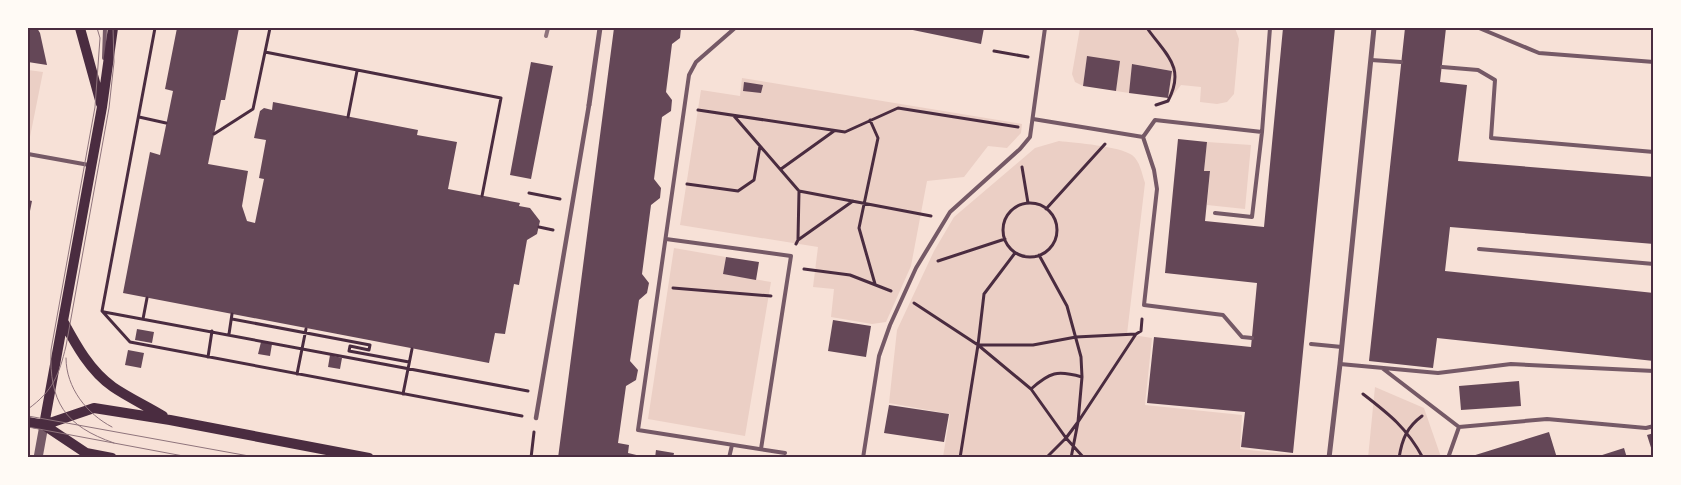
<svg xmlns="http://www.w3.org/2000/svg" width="1681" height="485" font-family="'Sofia Sans Condensed',sans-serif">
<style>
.green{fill:#ebcfc5}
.building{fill:#644757}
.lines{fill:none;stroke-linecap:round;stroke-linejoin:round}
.path{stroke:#4a2c40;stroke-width:3}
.service{stroke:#755966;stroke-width:4}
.pedestrian{stroke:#755966;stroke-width:4.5}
.minor{stroke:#755966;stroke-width:5}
.tertiary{stroke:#755966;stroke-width:9}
.secondary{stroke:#4a2c40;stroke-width:10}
.tram{stroke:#8f747c;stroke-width:1}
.rail{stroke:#8f747c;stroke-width:4}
.neatline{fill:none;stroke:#4a2c40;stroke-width:2}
</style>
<rect width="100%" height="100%" fill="#f7e1d7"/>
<!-- green -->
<path class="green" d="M1080,28h155l4,11 -5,55 -7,8 -10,2 -17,-2 1,-15 -20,-2 -10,13h-3l4,-27 -39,-7 -4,29 -13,-2 3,-30 -32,-4 -4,29 -8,-4 -3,-8z
M28,70l15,2 -15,75z
M742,78l280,46 -1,9 -14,15 -19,-2 -24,31 -37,4 -16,85 -25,56 -14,2 -41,-7 3,-28 -21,-2 5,-40 -138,-22 21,-135 39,6z
M1059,141c17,2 60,5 73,14 8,6 10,19 13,28l-18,151 25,4 -7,67 97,10 -2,34 56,6v2h-353l7,-43 -61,-11 8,-73 37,-79 20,-34 81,-69z
M1207,142l44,3 -6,64 -38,-4 3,-33 -6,-1z
M674,248l52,9 -2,17 47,8 -26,154 -97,-17z
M1375,387l49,21 17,49 -73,1z"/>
<!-- building -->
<path class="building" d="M28,28h9l3,5 7,32 -19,-3z
M177,28h62l-14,72h-4l-13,64 40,7 -6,35 5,15 8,2 9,-44 -5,-1 7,-38 -12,-2 6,-27 4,-3 8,2 1,-8 145,28 -1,5 40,7 -9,47 72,14 -1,3 11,2 10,13 -3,13 -10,6 -8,45 -5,-1 -9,50 -10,-1 -6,30 -366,-70 27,-141 10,3 13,-64 -8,-2z
M614,28h67l-1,10 -8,6 -6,48 6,8 -1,11 -9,6 -8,62 7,9 -1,10 -9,7 -9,69 7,9 -2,10 -8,7 -9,61 8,9 -2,10 -10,6 -8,57 11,2 -1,8 21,5h-91z
M903,28h81l-3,16z
M1283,28h52l-42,425 -52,-6 4,-35 -98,-9 7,-66 97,10 6,-64 -92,-10 13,-134 29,3 -3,29h6l-5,50 59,6z
M1405,28h41l-6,54 27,3 -9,76 196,16v67l-204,-17 -5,44 209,22v68l-217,-23 -4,30 -64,-7z
M1087,56l33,5 -4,30 -33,-5z
M531,62l22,4 -22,113 -21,-4z
M1132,64l40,7 -4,27 -39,-5z
M744,82l19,3 -2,8 -18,-2z
M28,200l4,1 -4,20z
M726,257l33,5 -3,18 -33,-6z
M833,320l38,6 -5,31 -38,-6z
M137,329l17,3 -2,11 -17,-3z
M261,342l11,2 -2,12 -12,-2z
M128,350l16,3 -3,15 -16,-3z
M330,355l12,3 -2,11 -12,-2z
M1519,381l2,25 -60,4 -2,-24z
M889,405l60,9 -5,28 -60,-9z
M1549,432l8,26h-88v-1z
M1654,433v21h-1l-6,-19z
M1624,448l3,10h-31v-1z
M656,450l18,3 -1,5h-18z"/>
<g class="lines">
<!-- path -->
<path class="path" d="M155,28l-53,283 28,31 392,74
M1147,28c19,27 39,39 21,73l-12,4
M994,51l34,6
M265,52l5,-24
M698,110l147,22 53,-24 120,19
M734,116l65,75 132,25
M139,117l27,6
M348,117l9,-46
M870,120l8,18 -19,90 16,56
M214,134l39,-25 12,-57 236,46 -19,98
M1022,167l6,36
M781,169l53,-38
M687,184l51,7 16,-11 6,-34
M529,193l31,6
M1003 230a27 27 0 1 1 54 0a27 27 0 1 1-54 0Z
M1046,209l59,-65
M539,227l14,3
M798,239l1,-48
M796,244l2,-4 55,-39
M1039,255l28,51 14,51 1,20 -4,45 -7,36
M938,261l67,-22
M804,269l46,6 41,16
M673,288l98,8
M914,303l64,42 53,44 35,49 18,20
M104,312l424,79
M143,319l4,-21
M232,319l138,26 -1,5 -19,-4 -1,5 60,11
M229,334l3,-20
M979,345h54l43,-8 60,-3 5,-3 1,-12
M208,357l4,-26
M297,374l9,-45
M1031,389c19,-17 26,-19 51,-12
M403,394l9,-45
M1363,394c26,20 44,34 60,64
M531,458l3,-26
M960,458l18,-113 6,-51 31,-41
M1046,458l20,-20 12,-16 58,-88
M1399,458c3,-19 8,-31 23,-42"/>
<!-- service -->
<path class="service" d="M735,28l-39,34 -7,13 -51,355 147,23
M1479,28l60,25 115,9
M104,58l1,-30
M1371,60l30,2
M1442,67l36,3 17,10 -4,58 163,14
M1033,119l110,18 11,33 3,19 -13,116 79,10 19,22 10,1
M1143,137l12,-17 107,12 8,-104
M28,154l61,11
M1215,213l37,4 10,-85
M666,239l125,17 -30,193
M1479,249l175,15
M1311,344l31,3
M1340,364l98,9 73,-9 143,7
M1382,368l77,59 88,-8 99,9 8,-2
M729,458l3,-13
M863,458l16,-102 11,-31 26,-57 34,-56 70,-63 10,-12 15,-109
M1448,458l11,-31"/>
<!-- pedestrian -->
<path class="pedestrian" d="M536,418l53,-313"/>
<!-- minor -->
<path class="minor" d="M589,105l11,-77
M1329,458l11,-94 34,-336"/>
<!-- tertiary -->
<path class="tertiary" d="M38,458l6,-33"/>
<!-- secondary -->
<path class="secondary" d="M80,28l21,76
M63,321c13,24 27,50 50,66 16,11 34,19 50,29
M28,422l16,3 42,28 26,5
M44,425l58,-318 11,-79
M44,425l50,-17 76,12 199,38"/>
<!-- tram -->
<path class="tram" d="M97,28l3,10 -5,69 -44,243c-2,52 14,76 63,93
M66,358c0,30 21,56 46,69
M28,409c25,-18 31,-34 38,-63l43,-238 5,-46 -1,-34
M28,416l232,42
M28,427l166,31"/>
<!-- rail -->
<path class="rail" d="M546,36l2,-8"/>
</g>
<!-- border -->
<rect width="1681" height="485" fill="none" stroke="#fffaf5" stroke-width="58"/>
<rect x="29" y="29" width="1623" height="427" class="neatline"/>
</svg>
